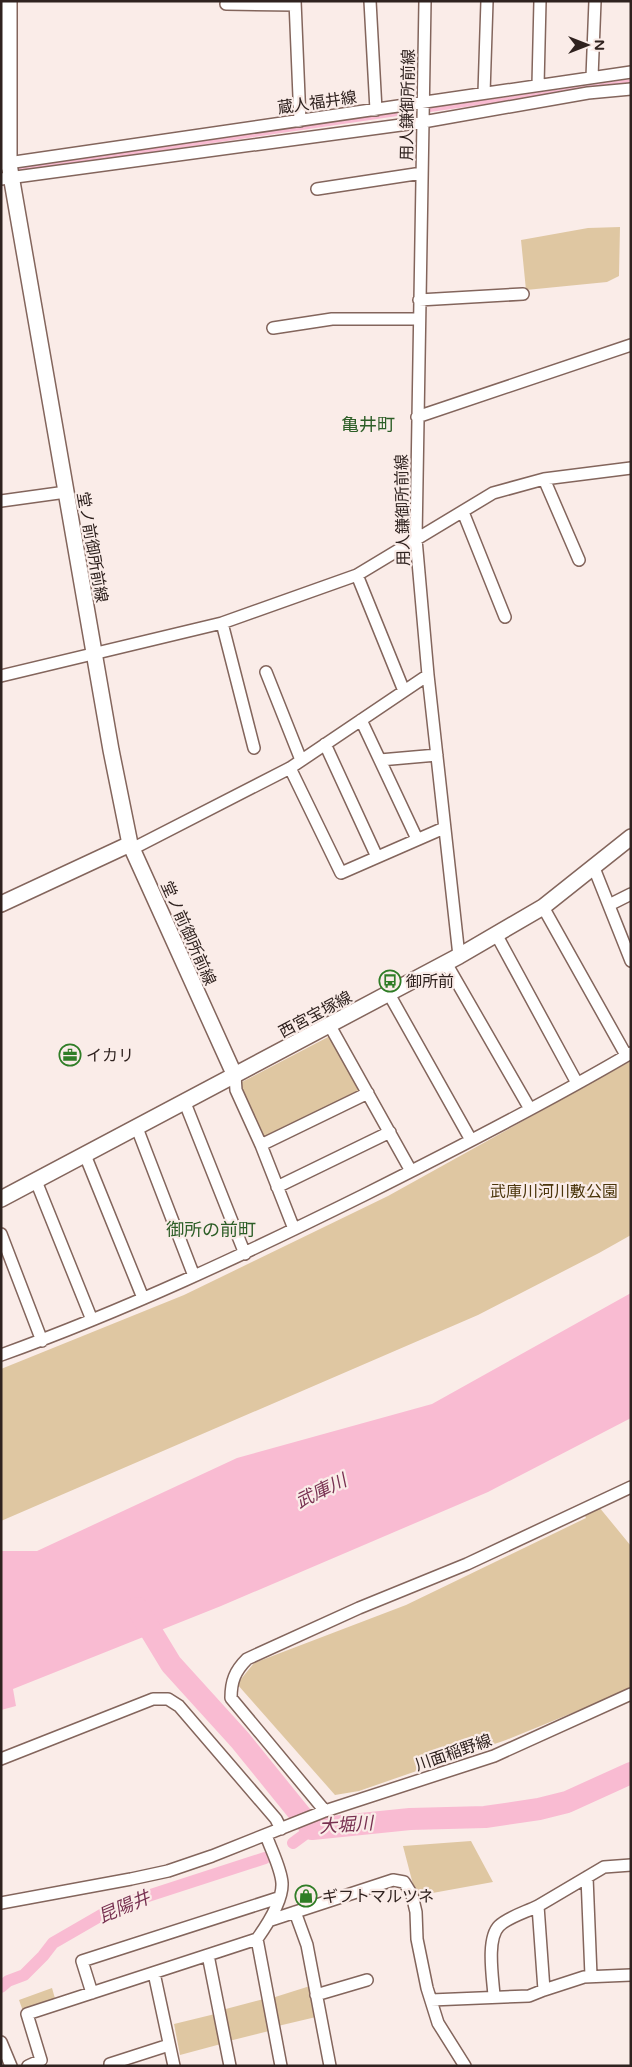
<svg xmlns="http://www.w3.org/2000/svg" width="632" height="2067" font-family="'Varela Round','Noto Sans JP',sans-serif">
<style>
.green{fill:#dfc7a2}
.water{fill:#f9bbd2}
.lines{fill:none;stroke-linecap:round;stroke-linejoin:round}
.stream{stroke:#f9bbd2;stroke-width:4}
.canal{stroke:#f9bbd2;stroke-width:12}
.river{stroke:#f9bbd2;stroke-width:22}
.street-casing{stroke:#83655c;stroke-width:14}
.secondary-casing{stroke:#83655c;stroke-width:18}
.street{stroke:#fff;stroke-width:11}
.secondary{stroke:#fff;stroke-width:15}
.labels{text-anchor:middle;stroke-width:4.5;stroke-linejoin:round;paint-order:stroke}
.street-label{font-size:16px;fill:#2f221f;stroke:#faece8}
.poi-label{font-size:16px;fill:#2f221f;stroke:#faece8;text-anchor:start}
.park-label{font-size:16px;fill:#4b350b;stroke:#faece8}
.neighbourhood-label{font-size:18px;fill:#2d5e27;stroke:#faece8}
.water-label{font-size:18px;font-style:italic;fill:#783151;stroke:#faece8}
</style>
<rect width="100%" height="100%" fill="#faece8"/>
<!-- green -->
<path class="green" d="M620,227l-1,49 -12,6 -81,8 -5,-50 67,-12z
M330,1036l30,55 -97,47 -23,-55z
M631,1061v174l-32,18 -121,62 -477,206v-152l183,-74 204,-99z
M599,1507l32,39v143l-125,51 -147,51 -24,4 -98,-111 17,-21 152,-58 180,-87 -2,-4z
M471,1841l22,41 -77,14 -13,-50z
M310,1986l6,31 -38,9 -6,-28z
M52,1988l4,14 -32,12 -5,-14z
M264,1999l5,32 -40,10 -7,-31z
M215,2014l6,30 -41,11 -6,-31z"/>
<!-- water -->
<path class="water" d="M631,1293v125l-143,74 -267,114 -208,83 3,17 -15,4v-159h36l200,-93 195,-54z"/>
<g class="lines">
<!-- stream -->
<path class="stream" d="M430,110l201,-29
M15,170l396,-58"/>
<!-- canal -->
<path class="canal" d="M293,1843l19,-14
M1,1987l7,-6 16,-6 19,-19 10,-13 64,-37 148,-48"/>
<!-- river -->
<path class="river" d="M137,1608l34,56 69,76 72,89 98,-10 75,-2 54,-8 28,-7 64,-29"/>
<!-- street casing -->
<g class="street-casing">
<path id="street" d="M295,1l5,120
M370,1l6,109
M425,1l-9,538 12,136 31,281
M226,4l69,1
M592,77l3,-76
M538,85l2,-84
M484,93l3,-92
M1,164l630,-92
M1,179l422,-57 165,-29 43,-4
M317,189l105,-16
M419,300l104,-6
M273,328l59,-9h87
M417,417l214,-72
M544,479l35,81
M1,501l65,-9
M463,512l42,105
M357,575l47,116
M222,623l32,125
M266,672l35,88
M1,676l221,-53 135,-48 136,-82 51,-14 87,-11
M361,720l56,119
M325,744l52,113
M380,760l57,-5
M290,768l51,105 103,-45
M132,849l158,-81 138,-93
M594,868l37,93
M609,905l22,-11
M543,907l83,148
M496,934l81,149
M446,963l84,146
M389,994l82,146
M330,1026l81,145
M235,1076l1,14 25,55 33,84
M185,1103l60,151
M137,1128l57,148
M261,1145l107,-52
M85,1155l58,143
M36,1181l56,139
M277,1187l113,-55
M1,1234l41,107
M1,1355c125,-45 244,-101 363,-160 90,-45 180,-91 267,-142
M1,1759l152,-60h15l11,7 97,113 5,10
M325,1811l-94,-113c0,-17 4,-27 16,-39l112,-51 108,-44 164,-77
M587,1877l4,99
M1,1903l130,-24 37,-8 44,-15 113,-45 169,-55 137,-62
M295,1912l12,33 23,121
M271,1920l122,-40 11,2 8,13 4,17 1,27 10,49 11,35 27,43
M257,1939l24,127
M208,1955l22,111
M154,1973l20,93
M544,1990l40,-13 47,-2
M92,1993l-10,-32 196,-63
M316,1995l51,-15
M494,1996c-1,-17 -8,-57 5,-70 9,-9 27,-14 39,-20
M431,2000l98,-4 15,-6 -6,-84 66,-39 27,-2
M1,2042l10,24
M28,2066l13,-6 -14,-46 230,-75c10,-14 26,-39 25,-56 -1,-15 -11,-33 -16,-48
M110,2066v-2l59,-19"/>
</g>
<!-- secondary casing -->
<g class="secondary-casing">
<path id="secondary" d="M9,1v163l102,586 19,94 105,232
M1,904l129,-60
M1,1199l458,-243 84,-49 88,-70"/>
</g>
<!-- street -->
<use href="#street" class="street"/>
<!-- secondary -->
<use href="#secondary" class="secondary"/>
</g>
<!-- icons -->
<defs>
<g id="bus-ring" transform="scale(1.125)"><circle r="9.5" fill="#faece8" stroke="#2f7d26" stroke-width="1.5"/><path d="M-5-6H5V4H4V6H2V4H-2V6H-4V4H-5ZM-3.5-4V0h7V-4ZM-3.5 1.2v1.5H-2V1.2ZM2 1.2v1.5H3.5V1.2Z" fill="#2f7d26"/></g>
<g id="office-ring" transform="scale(1.125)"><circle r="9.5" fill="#faece8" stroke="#2f7d26" stroke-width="1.5"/><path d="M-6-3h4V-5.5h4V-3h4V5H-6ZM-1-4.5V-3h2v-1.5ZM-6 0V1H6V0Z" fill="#2f7d26"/></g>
<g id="shop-ring" transform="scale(1.125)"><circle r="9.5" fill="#faece8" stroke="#2f7d26" stroke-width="1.5"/><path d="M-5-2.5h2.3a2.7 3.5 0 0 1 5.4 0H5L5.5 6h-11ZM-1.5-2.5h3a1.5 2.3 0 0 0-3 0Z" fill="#2f7d26"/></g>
</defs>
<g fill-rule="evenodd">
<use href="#bus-ring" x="390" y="981"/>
<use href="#office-ring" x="70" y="1055"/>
<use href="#shop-ring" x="306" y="1896"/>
</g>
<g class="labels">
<!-- street labels -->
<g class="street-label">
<text transform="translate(317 102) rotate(-8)" y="6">蔵人福井線</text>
<text transform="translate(407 105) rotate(-89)" y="6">用人鎌御所前線</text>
<text transform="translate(402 510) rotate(-91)" y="6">用人鎌御所前線</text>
<text transform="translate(93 547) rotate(80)" y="6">堂ノ前御所前線</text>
<text transform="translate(189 933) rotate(66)" y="6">堂ノ前御所前線</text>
<text transform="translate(315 1014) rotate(-28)" y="6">西宮宝塚線</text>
<text transform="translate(453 1752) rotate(-19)" y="6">川面稲野線</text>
</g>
<!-- poi labels -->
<g class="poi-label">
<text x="406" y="987">御所前</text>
<text x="86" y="1061">イカリ</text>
<text x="322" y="1902">ギフトマルツネ</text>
</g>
<!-- park labels -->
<g class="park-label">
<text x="554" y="1197">武庫川河川敷公園</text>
</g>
<!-- neighbourhood labels -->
<g class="neighbourhood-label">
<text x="368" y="431">亀井町</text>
<text x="211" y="1236">御所の前町</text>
</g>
<!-- water labels -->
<g class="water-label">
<text transform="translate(321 1491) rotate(-26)" y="6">武庫川</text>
<text transform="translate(346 1825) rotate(-4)" y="6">大堀川</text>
<text transform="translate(124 1907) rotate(-23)" y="6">昆陽井</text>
</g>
</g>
<!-- border -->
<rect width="632" height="2067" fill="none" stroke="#2f221f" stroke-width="5"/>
<!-- north arrow -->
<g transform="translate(587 45) rotate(90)" stroke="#faece8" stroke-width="4" paint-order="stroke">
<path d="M0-4L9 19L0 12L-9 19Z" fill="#2f221f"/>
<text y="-8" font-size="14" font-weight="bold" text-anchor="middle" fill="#2f221f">N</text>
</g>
</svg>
